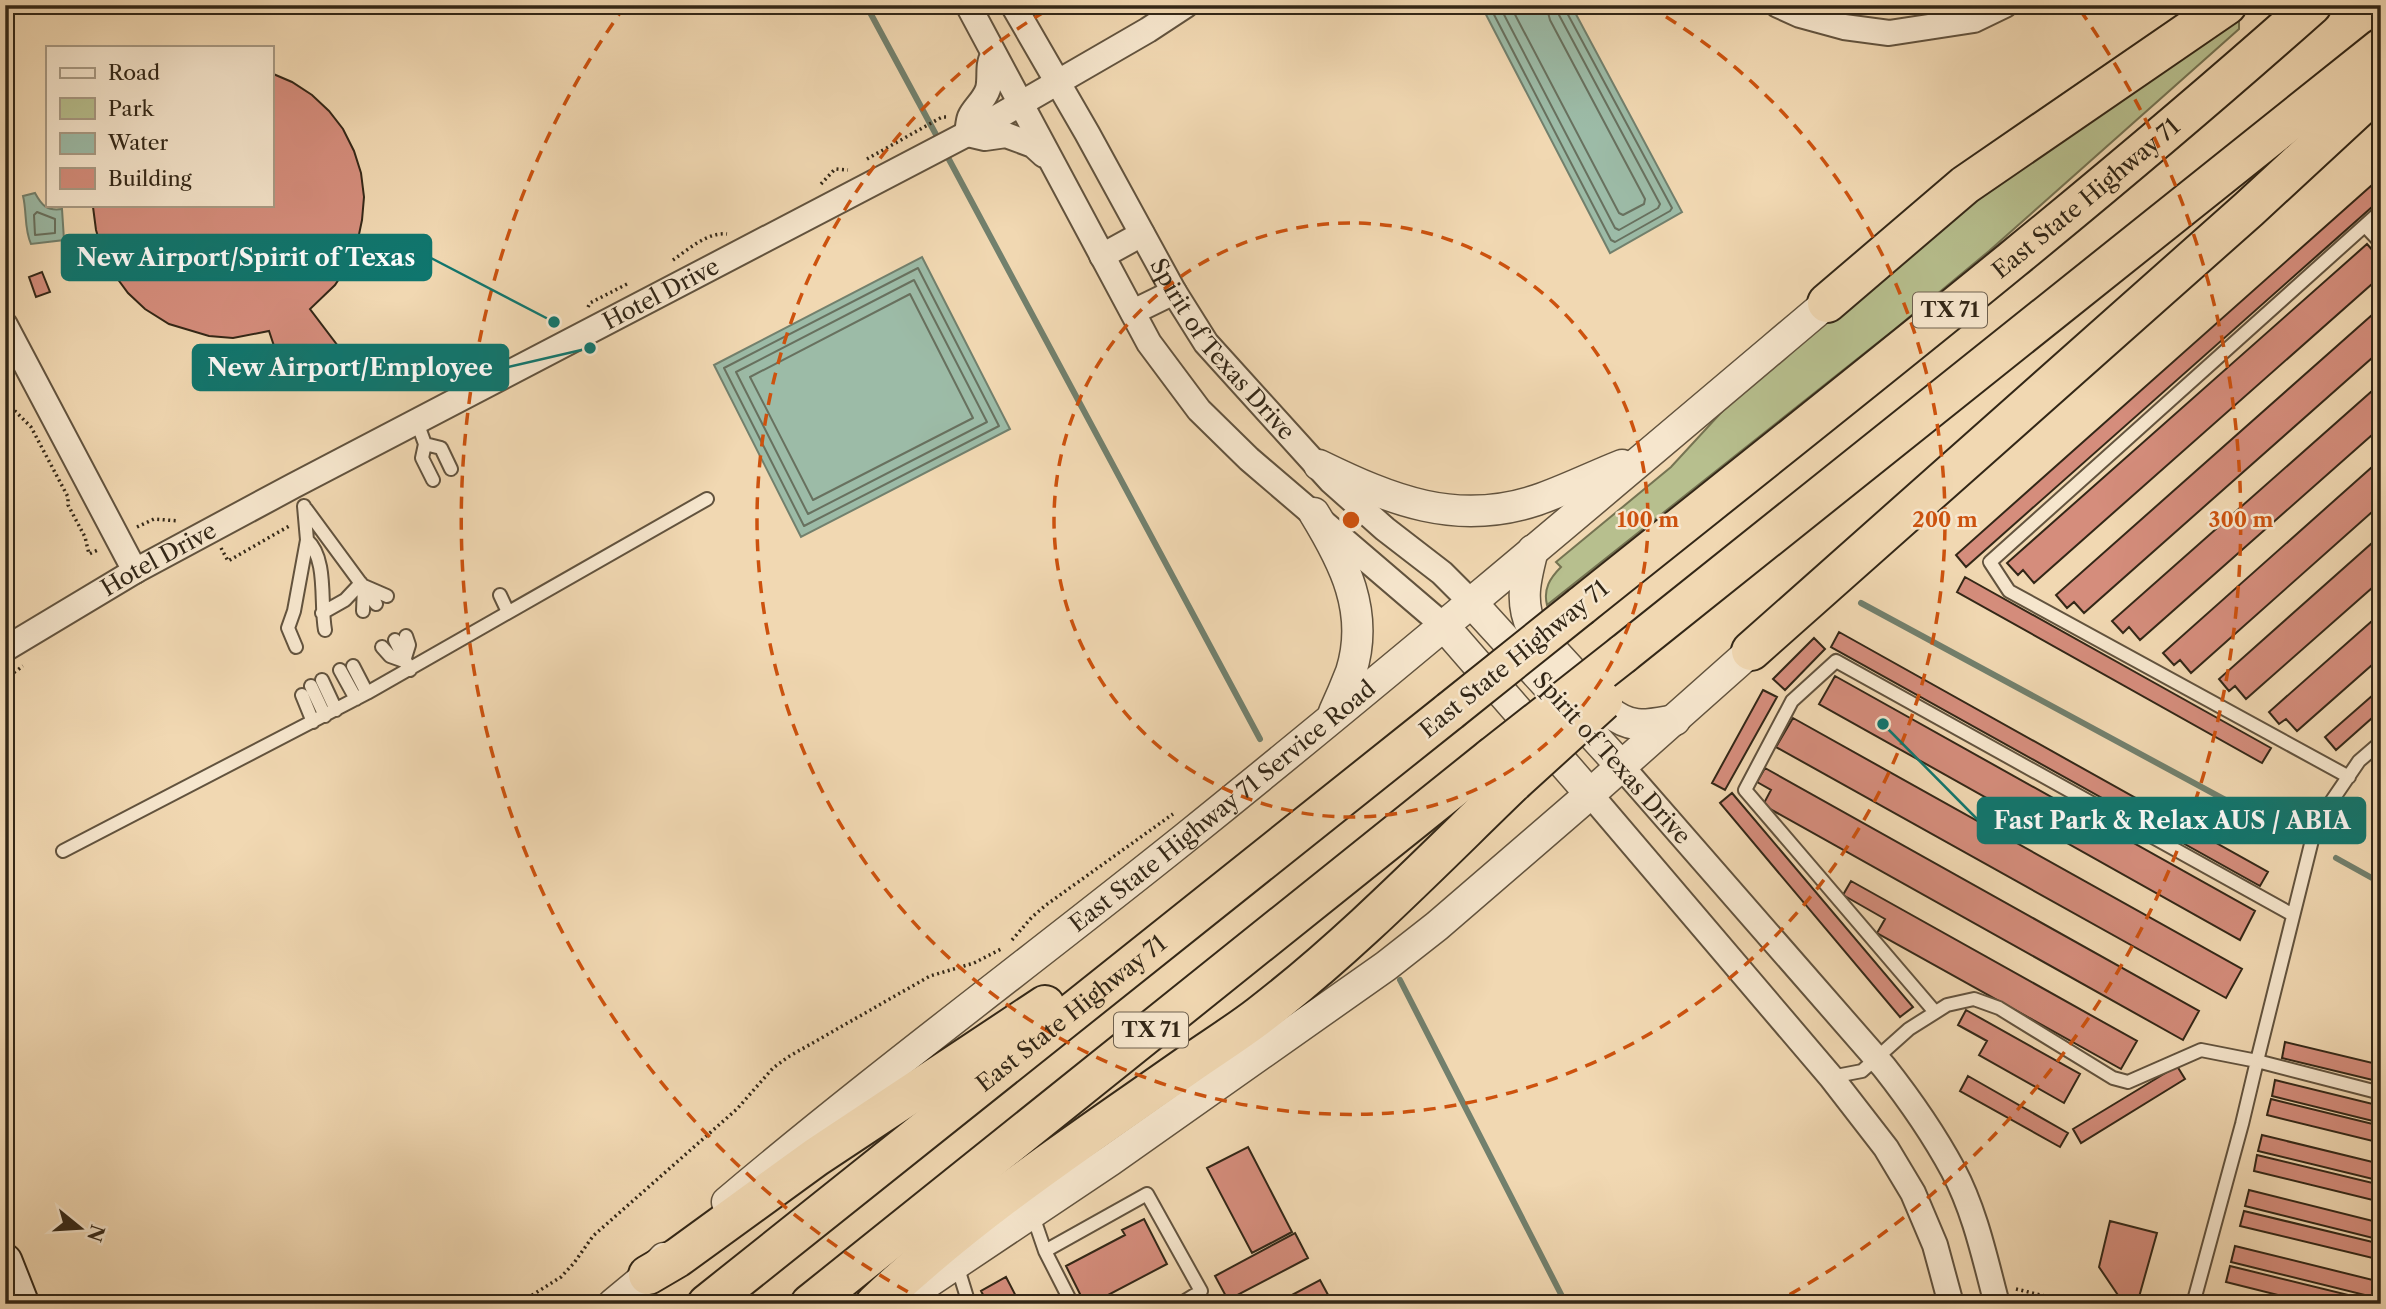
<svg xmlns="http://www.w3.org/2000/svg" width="2386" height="1309" font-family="'Libre Caslon Text',serif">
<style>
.green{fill:#b7bf8e;stroke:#757352;stroke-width:2}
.water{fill:#9cbba7;stroke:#72806d;stroke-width:2}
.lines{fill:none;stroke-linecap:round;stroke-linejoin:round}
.shore{stroke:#68715f;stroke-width:2}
.stream{stroke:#72806d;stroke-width:6}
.building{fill:#d58d7c;stroke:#332717;stroke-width:2}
.service-casing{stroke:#62533e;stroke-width:16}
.minor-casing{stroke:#62533e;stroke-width:28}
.tertiary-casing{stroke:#62533e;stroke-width:33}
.secondary-casing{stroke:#332717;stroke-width:37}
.trunk-casing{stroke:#332717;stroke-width:42}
.path{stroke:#332717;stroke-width:3.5;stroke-dasharray:2 3.5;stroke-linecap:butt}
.service{stroke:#f6e6cd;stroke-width:12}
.minor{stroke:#f6e6cd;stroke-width:24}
.tertiary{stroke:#f6e6cd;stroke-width:30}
.secondary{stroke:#f6e6cd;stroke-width:33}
.trunk{stroke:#f1d8b2;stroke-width:38}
.trunk-bridge-casing{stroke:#332717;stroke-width:42;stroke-linecap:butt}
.trunk-bridge{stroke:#f1d8b2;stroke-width:38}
.ring{fill:none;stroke:#cd520e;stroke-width:3.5;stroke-dasharray:12 9}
.labels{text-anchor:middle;stroke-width:5;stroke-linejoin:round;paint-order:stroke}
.shield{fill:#f6e6cd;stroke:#6e604e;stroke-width:2}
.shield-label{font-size:21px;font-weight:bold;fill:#332717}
.street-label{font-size:23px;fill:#332717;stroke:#f6e6cd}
.centre{fill:#cd520e;stroke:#f6e6cd;stroke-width:3.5}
.ring-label{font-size:21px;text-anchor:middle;font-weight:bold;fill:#cd520e;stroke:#f6e6cd;stroke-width:5;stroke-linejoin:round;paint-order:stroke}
.leader{fill:none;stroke:#0f766e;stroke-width:2.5}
.callout-dot{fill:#0f766e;stroke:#f6e6cd;stroke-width:2.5}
.callout{fill:#0f766e;stroke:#0f766e;stroke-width:2.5}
.callout-label{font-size:24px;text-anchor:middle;font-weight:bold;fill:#fff}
</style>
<rect width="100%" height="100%" fill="#f1d8b2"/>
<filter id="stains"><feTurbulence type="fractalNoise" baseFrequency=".00286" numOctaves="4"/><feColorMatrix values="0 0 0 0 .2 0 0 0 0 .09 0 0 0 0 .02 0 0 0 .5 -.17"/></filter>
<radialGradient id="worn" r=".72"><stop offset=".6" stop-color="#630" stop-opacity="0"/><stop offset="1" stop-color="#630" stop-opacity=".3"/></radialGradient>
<!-- green -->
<path class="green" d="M2235,18l4,2v9l-250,222 -94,78 -348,276c-4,-16 3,-27 14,-38l-5,-5 115,-95 58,-63 219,-191z"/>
<!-- water -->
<path class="water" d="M1481,5h90l111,207 -72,41z
M35,193c7,13 12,18 27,16l2,31 -33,4c-7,-15 -4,-32 -8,-48z
M922,257l88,172 -209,108 -87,-172z"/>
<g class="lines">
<!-- shore -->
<path class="shore" d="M1489,5l122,235 4,2 55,-31 2,-3 -106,-197v-6
M1499,5l116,223 4,2 39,-22 2,-4 -101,-189 -2,-10
M1510,5l109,208 4,2 21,-11 1,-5 -95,-179 -4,-15
M37,212l18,7v14l-20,2 -1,-20z
M918,268l81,158 -195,100 -80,-158z
M914,280l73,142 -179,92 -72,-142z
M910,294l63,124 -160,82 -63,-123z"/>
<!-- stream -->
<path class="stream" d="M866,5l74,137
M945,152l315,587
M1861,603l420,227
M2336,858l45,25
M1400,980l166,324"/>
</g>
<!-- building -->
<path class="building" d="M271,73l21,9 20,13 17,16 14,18 11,22 7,22 3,24 -2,23 -5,24 -9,21 -13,20 -25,24 34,45 -36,22 -21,9 -18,-54 -36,7 -24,-2 -40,-12 -24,-15 -17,-16 -14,-19 -11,-21 -7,-23 -3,-23v-2h178z
M2381,177v22l-415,368 -10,-12z
M2367,244l14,16v16l-347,307 -11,-13 -5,5 -11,-12z
M42,272l8,20 -14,5 -7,-20z
M2381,307v43l-297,263 -10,-11 -7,6 -11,-13z
M2381,383v44l-241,213 -11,-13 -6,6 -11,-12z
M2381,459v45l-190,169 -11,-13 -6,5 -11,-12z
M2381,535v45l-135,119 -11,-13 -6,5 -10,-12z
M1965,577l306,171 -9,15 -305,-171z
M2381,613v44l-84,74 -11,-12 -7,5 -10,-12z
M1839,632l429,240 -8,14 -429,-239z
M1814,638l11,11 -40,41 -12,-11z
M1835,676l420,235 -15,29 -421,-236z
M2381,688v22l-45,40 -11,-13z
M1763,690l14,7 -52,93 -13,-7z
M1793,718l449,251 -16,29 -450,-251z
M1765,768l434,243 -16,29 -420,-235 8,-15 -14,-8z
M1732,793l181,214 -13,10 -180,-214z
M1851,881l286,160 -16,28 -244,-136 8,-14 -42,-24z
M1966,1010l114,64 -16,29 -85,-48 8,-14 -29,-16z
M2285,1042l96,23v17l-99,-24z
M2177,1066l8,13 -104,64 -8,-14z
M1968,1076l100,57 -8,14 -100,-56z
M2275,1080l106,26v17l-109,-27z
M2271,1099l110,27v17l-114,-28z
M2262,1135l119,29v17l-123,-30z
M1248,1147l44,85 -40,21 -45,-85z
M2257,1155l124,30v17l-127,-31z
M2249,1190l132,33v17l-136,-34z
M2244,1211l137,33v16l-141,-34z
M1144,1219l23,45 -76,40h-6l-19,-38 59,-31 -3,-5z
M2110,1221l47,12 -20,71h-13l-25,-37z
M1295,1233l13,25 -80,42 -13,-24z
M2235,1246l146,36v17l-150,-37z
M2230,1266l151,37v1h-67l-88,-22z
M1006,1277l14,27h-32l-7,-13z
M1320,1280l13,24h-58z"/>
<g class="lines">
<!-- service casing -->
<g class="service-casing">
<path id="service" d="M2365,226l16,17
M417,422l8,22 -3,14 11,22
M425,444l16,4 10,21
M306,509l70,95
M307,540c21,19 13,63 18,90
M500,595l8,17
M363,611l1,-25 23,10
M322,613l23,-13 16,-17
M395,640l15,30
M296,647l-8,-19 6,-17 13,-71 -3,-34
M382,647l8,9 14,5
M404,661l5,-16 -3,-9
M353,666l14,27
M340,670l16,29
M322,680l14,30
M311,686l14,30
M302,695l11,27
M2381,742l-22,19 -43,63 -59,237 124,32
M2349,777l-340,-186 -19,-29 391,-351
M63,851l304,-158 340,-194
M1935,1012l-190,-222 47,-89 44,-40 457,254
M1831,1077l31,-6 47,-42 38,-24 27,-6 25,9 114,70 15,4 73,-32 56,11 -15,63 -49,180
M1032,1213l13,38 27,53
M1045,1251l102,-57 54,97 -21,13
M957,1265l12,39"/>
</g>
<!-- minor casing -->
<g class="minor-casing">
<g id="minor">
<path d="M968,5l181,338 50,67 50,49 194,166"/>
<path id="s1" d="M1013,5l74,128 87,159 32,51 125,138 54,48 57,44 29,29"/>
<path d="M1778,5l22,10 44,12 45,6 85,-13 31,-15"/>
<path d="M967,134c1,-5 1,-12 3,-17 4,-9 14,-16 18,-28 3,-11 -1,-24 5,-33"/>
<path d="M968,134l17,4 21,-3 27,10 11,10"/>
<path d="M1102,256l40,-22"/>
<path d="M1133,312l41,-20"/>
<path d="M5,325l130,246"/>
<path id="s2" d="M5,649l130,-78 158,-85 689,-360 166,-96 38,-25"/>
<path d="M1622,767l262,300c26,33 49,66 69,103 22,41 32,89 44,134"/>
<path d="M1590,794l241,283 55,71 27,45 22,52 16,59"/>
</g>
</g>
<!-- tertiary casing -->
<g class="tertiary-casing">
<g id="tertiary">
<path d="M1319,465c72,35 137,62 218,35 29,-10 57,-24 85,-35"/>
<path d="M1314,513c30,49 56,99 37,159 -5,13 -11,27 -17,40"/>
<path d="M1533,550c-7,27 -14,52 -1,78l76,83c24,19 38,14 67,9"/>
<path d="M1471,602l151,165"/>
<path d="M1443,625l147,169"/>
<path id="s3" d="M727,1202c149,-126 306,-242 458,-364 217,-175 429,-355 642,-535"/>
<path d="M613,1304l35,-29 16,-17"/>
<path d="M896,1304l215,-144 275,-194 51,-40 153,-132 161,-143"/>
</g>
</g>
<!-- secondary casing -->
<g class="secondary-casing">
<path id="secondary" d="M5,1261l17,43"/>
</g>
<!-- trunk casing -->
<g class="trunk-casing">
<g id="trunk">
<path d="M1827,303l138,-118 262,-180"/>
<path id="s4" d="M1581,606c246,-197 495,-391 731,-601"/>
<path d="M1751,651l498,-442 132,-122"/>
<path d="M1623,654l758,-606"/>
<path d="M648,1275l29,-17 139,-101 229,-152"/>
<path id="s5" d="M707,1304l743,-593"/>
<path d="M810,1304l682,-547"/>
<path d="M875,1304c96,-92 208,-165 316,-241 23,-16 47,-31 69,-48 91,-70 172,-154 254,-233"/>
</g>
</g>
<!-- path -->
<path class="path" d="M867,159l75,-42h7
M821,184l14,-15 13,1
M673,260c16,-11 34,-28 54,-26
M588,307l2,-4 39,-20
M439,384l15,-18 24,-3
M5,391l9,19 17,17 37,70v8l17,32 4,17 11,-5
M137,527l17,-8 25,2
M221,548l7,13 63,-36
M5,679l18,-13
M1012,940l20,-23 14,-12 127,-91
M2016,1289l29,7
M518,1304l43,-27 13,-14 19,-27 144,-127 36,-41 15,-11 142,-81 44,-13 29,-15"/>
<!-- service -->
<use href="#service" class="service"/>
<!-- minor -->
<use href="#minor" class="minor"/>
<!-- tertiary -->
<use href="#tertiary" class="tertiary"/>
<!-- secondary -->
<use href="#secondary" class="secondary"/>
<!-- trunk -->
<use href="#trunk" class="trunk"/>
<!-- trunk-bridge casing -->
<g class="trunk-bridge-casing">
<path id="trunk-bridge" d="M1450,711l131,-105
M1492,757l131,-103
M1514,782l89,-81"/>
</g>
<!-- trunk-bridge -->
<use href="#trunk-bridge" class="trunk-bridge"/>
</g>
<!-- distance rings -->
<g class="ring">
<circle cx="1351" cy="520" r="297"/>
<path d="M1648 6A594 594 0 1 1 1054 6"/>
<path d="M926 1302A890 890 0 0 1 622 10M2080 10A890 890 0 0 1 1776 1302"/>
</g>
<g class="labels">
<!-- shield labels -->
<g class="shield">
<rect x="1913" y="292.5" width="74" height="35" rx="5"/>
<rect x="1114" y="1012.5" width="74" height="35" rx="5"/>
</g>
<g class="shield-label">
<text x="1950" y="317">TX 71</text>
<text x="1151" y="1037">TX 71</text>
</g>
<!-- street labels -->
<g class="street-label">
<text dy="8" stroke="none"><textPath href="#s4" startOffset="649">East State Highway 71</textPath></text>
<text dy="8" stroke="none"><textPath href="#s2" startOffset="746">Hotel Drive</textPath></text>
<text dy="8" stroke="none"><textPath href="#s1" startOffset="404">Spirit of Texas Drive</textPath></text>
<text dy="8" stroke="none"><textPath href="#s2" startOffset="178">Hotel Drive</textPath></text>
<text transform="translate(1514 659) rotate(-39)" y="8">East State Highway 71</text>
<text transform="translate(1612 758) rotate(48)" y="8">Spirit of Texas Drive</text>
<text dy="8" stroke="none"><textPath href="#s3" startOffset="634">East State Highway 71 Service Road</textPath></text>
<text dy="8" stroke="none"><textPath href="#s5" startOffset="466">East State Highway 71</textPath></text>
</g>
</g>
<circle cx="1351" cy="520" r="10" class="centre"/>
<g class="ring-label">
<text x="1648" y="527">100 m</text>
<text x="1945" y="527">200 m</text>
<text x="2241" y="527">300 m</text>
</g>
<!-- callouts -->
<path class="leader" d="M554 322L431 258M590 348L508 367M1883 724L1978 820"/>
<g class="callout-dot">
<circle cx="554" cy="322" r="7"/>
<circle cx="590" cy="348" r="7"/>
<circle cx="1883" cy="724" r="7"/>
</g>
<g class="callout">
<rect x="62" y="235" width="369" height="45" rx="7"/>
<rect x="193" y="345" width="315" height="45" rx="7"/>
<rect x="1978" y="798" width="387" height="45" rx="7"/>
</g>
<g class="callout-label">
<text x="246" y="266">New Airport/Spirit of Texas</text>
<text x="350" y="376">New Airport/Employee</text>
<text x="2172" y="829">Fast Park &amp; Relax AUS / ABIA</text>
</g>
<!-- margin -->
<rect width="2386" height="1309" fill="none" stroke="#f1d8b2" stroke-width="28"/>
<rect x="7" y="7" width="2372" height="1295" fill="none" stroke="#332717" stroke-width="3.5"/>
<rect x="14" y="14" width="2358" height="1281" fill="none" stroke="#332717" stroke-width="2"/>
<!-- legend -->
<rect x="46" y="46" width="228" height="161" fill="#f6e6cd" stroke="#a89a84" stroke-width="2"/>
<rect x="60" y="68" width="35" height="10" fill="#f6e6cd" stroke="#a89a84" stroke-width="2"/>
<text x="108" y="80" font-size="21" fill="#332717">Road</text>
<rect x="60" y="98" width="35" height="21" fill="#b7bf8e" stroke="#a89a84" stroke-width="2"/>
<text x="108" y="116" font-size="21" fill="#332717">Park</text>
<rect x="60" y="133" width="35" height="21" fill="#9cbba7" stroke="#a89a84" stroke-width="2"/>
<text x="108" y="150" font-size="21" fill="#332717">Water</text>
<rect x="60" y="168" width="35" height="21" fill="#d58d7c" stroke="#a89a84" stroke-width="2"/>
<text x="108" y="186" font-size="21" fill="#332717">Building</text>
<!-- north arrow -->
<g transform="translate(80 1228) rotate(108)" stroke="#f6e6cd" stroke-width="5" paint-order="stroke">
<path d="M0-5L12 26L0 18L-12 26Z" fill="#332717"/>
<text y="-10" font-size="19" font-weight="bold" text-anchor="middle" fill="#332717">N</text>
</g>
<rect width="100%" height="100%" filter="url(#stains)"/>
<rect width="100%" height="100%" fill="url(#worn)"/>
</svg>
